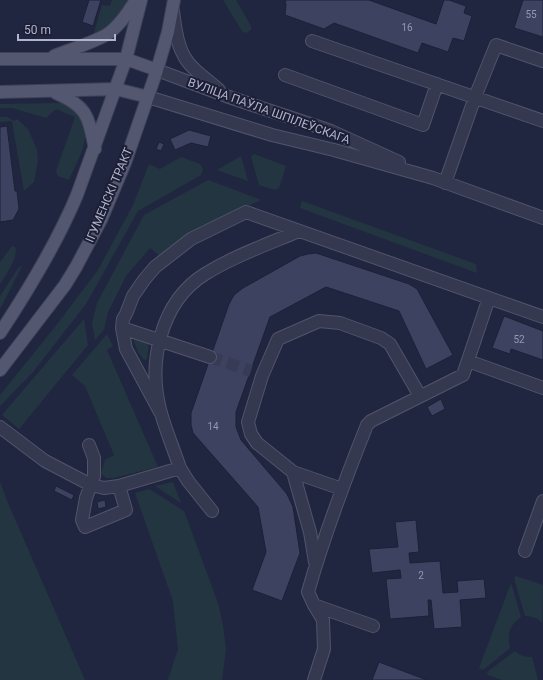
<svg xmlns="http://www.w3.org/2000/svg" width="543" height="680" font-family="Roboto,sans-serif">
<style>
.green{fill:#233541}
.building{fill:#3d4260;stroke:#1d2036}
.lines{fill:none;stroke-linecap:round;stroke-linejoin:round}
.minor-tunnel{stroke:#373b55;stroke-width:12;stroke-dasharray:12 6;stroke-linecap:butt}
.minor-casing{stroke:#51546a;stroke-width:14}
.major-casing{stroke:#3f4258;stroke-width:14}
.minor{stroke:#35394f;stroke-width:12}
.major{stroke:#535870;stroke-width:12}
.labels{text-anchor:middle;stroke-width:4;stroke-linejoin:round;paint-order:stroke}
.number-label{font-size:10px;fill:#9498b0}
.street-label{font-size:12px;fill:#b1b4ca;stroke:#1b1e34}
</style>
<rect width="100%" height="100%" fill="#212640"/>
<!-- green -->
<path class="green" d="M112,0h16c-6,20 -18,26 -35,36l9,-31 8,1z
M223,0h13l15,26v4l-5,3 -4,-2z
M63,103c6,4 13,7 17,13 14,20 -3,45 -11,64l-11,-4 -2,-5 19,-54 -19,-8 -10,9 -34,-10h-12v-4z
M0,117h7l7,4 3,-2 11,10 9,21 1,11 -4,21 -10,9 -12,-69 1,-1 -13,1z
M254,154l32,12 -7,22 -4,2 -16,-5 -8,-28z
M241,156l7,25 -31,-11z
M181,157l19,7 3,5 -2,6 -63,36 -52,93 -53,68 -33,34v-11l55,-68 43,-57 35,-65 16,-41 11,5z
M208,180l53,20 -73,33 -28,23 -10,-8 -24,28 -18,36 -4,18 -9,10 -3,-17 5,-20 47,-88z
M302,201l174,63 1,9 -177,-65z
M12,246l4,2c0,13 -9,25 -16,36v-22z
M22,266l-22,43v-13l19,-29z
M84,319l4,26 -69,84 -17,-14z
M107,334l6,12 -6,4 51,117 -45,11h-7l-5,-4 4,-14 9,-5 -29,-69 -13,-11z
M133,339l16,4 -2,16 -3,1 -6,-8z
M0,482l8,21 77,177h-85z
M173,482l8,21 -26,-17z
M149,489l35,22 34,92 5,22 3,24 -4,31h-54l10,-31 -5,-48 -38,-108z
M516,576l27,9 -1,38c-4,-5 -10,-7 -17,-7l-11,-38z
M511,583l10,34c-12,8 -14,18 -11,31l-27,22 -4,-2z
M515,651c5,5 10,6 17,6l6,23h-36l-14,-5 -1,-3z"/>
<!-- building -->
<path class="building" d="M89,0h12l-8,26 -11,-4z
M285,0h84l67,24 8,-24h5l17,6 -2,7 8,3 -8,25 -11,-3 -5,14 -26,-9 -4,10 -84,-30 -10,6 -39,-14 1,-11z
M523,0h20v37l-29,-9z
M7,126l8,65h2l2,18 -6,11 -13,2v-95z
M189,130l22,6 -3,11 -17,-4 -16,7 -5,-11z
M159,142l5,2 -3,7 -5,-2z
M316,253l93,31 8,5 36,66 -27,14 -27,-58 -73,-24 -56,30 -34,95v15l5,13 46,54 6,13 7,46 -18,48 -30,-11 14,-38 -8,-45 -65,-74 -2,-8v-12l38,-109 5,-9 9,-7 57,-32 8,-2z
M504,316l39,15v29l-32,-11 -1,5 -18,-6z
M441,399l4,10 -13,7 -5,-9z
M56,486l18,9 -2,5 -18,-9z
M105,500l1,7 -8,2 -1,-7z
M416,520l3,32 -10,1 1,10 30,-2 3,32 15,-1 -1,-11 27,-2 2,19 -26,2 2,27 -28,2 -3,-29h-3l1,16 -39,3 -4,-40 15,-1 -1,-8 -28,3 -3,-24 29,-2 -3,-25z
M379,662l48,18h-55z"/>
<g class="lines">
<!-- minor-tunnel -->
<path class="minor-tunnel" d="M210,357l41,14"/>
<!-- minor casing -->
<g class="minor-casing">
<path id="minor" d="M173,11c2,14 3,30 10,43 7,15 24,25 36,36
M312,41l231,80
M157,70l69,26 105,35 68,31
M285,75l138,50 14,-41
M148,97l124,38 62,15 99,28 110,40
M445,183l30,-86 21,-52 47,16
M122,328l88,29
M468,361l75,27
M160,412l-34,-63 -4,-21 1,-9 3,-5 7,-18 11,-16 11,-13 36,-28 55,-27 297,105
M0,427l45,34 46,24 13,3 15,-2 61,-18c-6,-18 -14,-37 -19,-55 -14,-49 -1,-111 44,-139 29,-18 63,-30 94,-43
M89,445l5,13v18l-8,22 -4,22 3,7 41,-17 -7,-24
M180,468l8,13 24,30
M293,472l49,17
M525,551l18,-50
M315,562l-5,-30 -17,-60 -36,-29 -6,-9 -3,-12 14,-46 16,-37 41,-18 21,2 41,15 9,6 30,52
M373,626l-59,-21 -6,-13c16,-57 37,-112 59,-167l4,-4 92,-46 26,-77
M314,680l10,-31 -1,-29 -9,-15"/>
</g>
<!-- major casing -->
<g class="major-casing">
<path id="major" d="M54,56c17,-7 36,-12 52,-21 13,-8 22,-23 30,-35
M0,59h126l31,11
M0,92l116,-3 32,8
M56,93c32,14 32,23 39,56
M0,333c29,-44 57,-90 77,-138l49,-136 15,-59
M0,370l65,-85 11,-18 25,-47 24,-57 32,-93 11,-38 6,-32"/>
</g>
<!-- minor -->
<use href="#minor" class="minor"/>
<!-- major -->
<use href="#major" class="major"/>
</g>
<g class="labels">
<!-- number labels -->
<g class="number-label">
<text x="531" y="18">55</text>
<text x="407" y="31">16</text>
<text x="519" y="343">52</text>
<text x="213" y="430">14</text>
<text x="421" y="579">2</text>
</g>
<!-- street labels -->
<g class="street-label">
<text transform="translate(269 111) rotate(20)" y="4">ВУЛІЦА ПАЎЛА ШПІЛЕЎСКАГА</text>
<text transform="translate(109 195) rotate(-67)" y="4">ІГУМЕНСКІ ТРАКТ</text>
</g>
</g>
<!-- scale -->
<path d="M18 34v6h97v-6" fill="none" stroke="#b1b4ca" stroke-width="2"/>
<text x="24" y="34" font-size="12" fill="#b1b4ca" stroke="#1b1e34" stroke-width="3" paint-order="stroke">50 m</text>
</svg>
